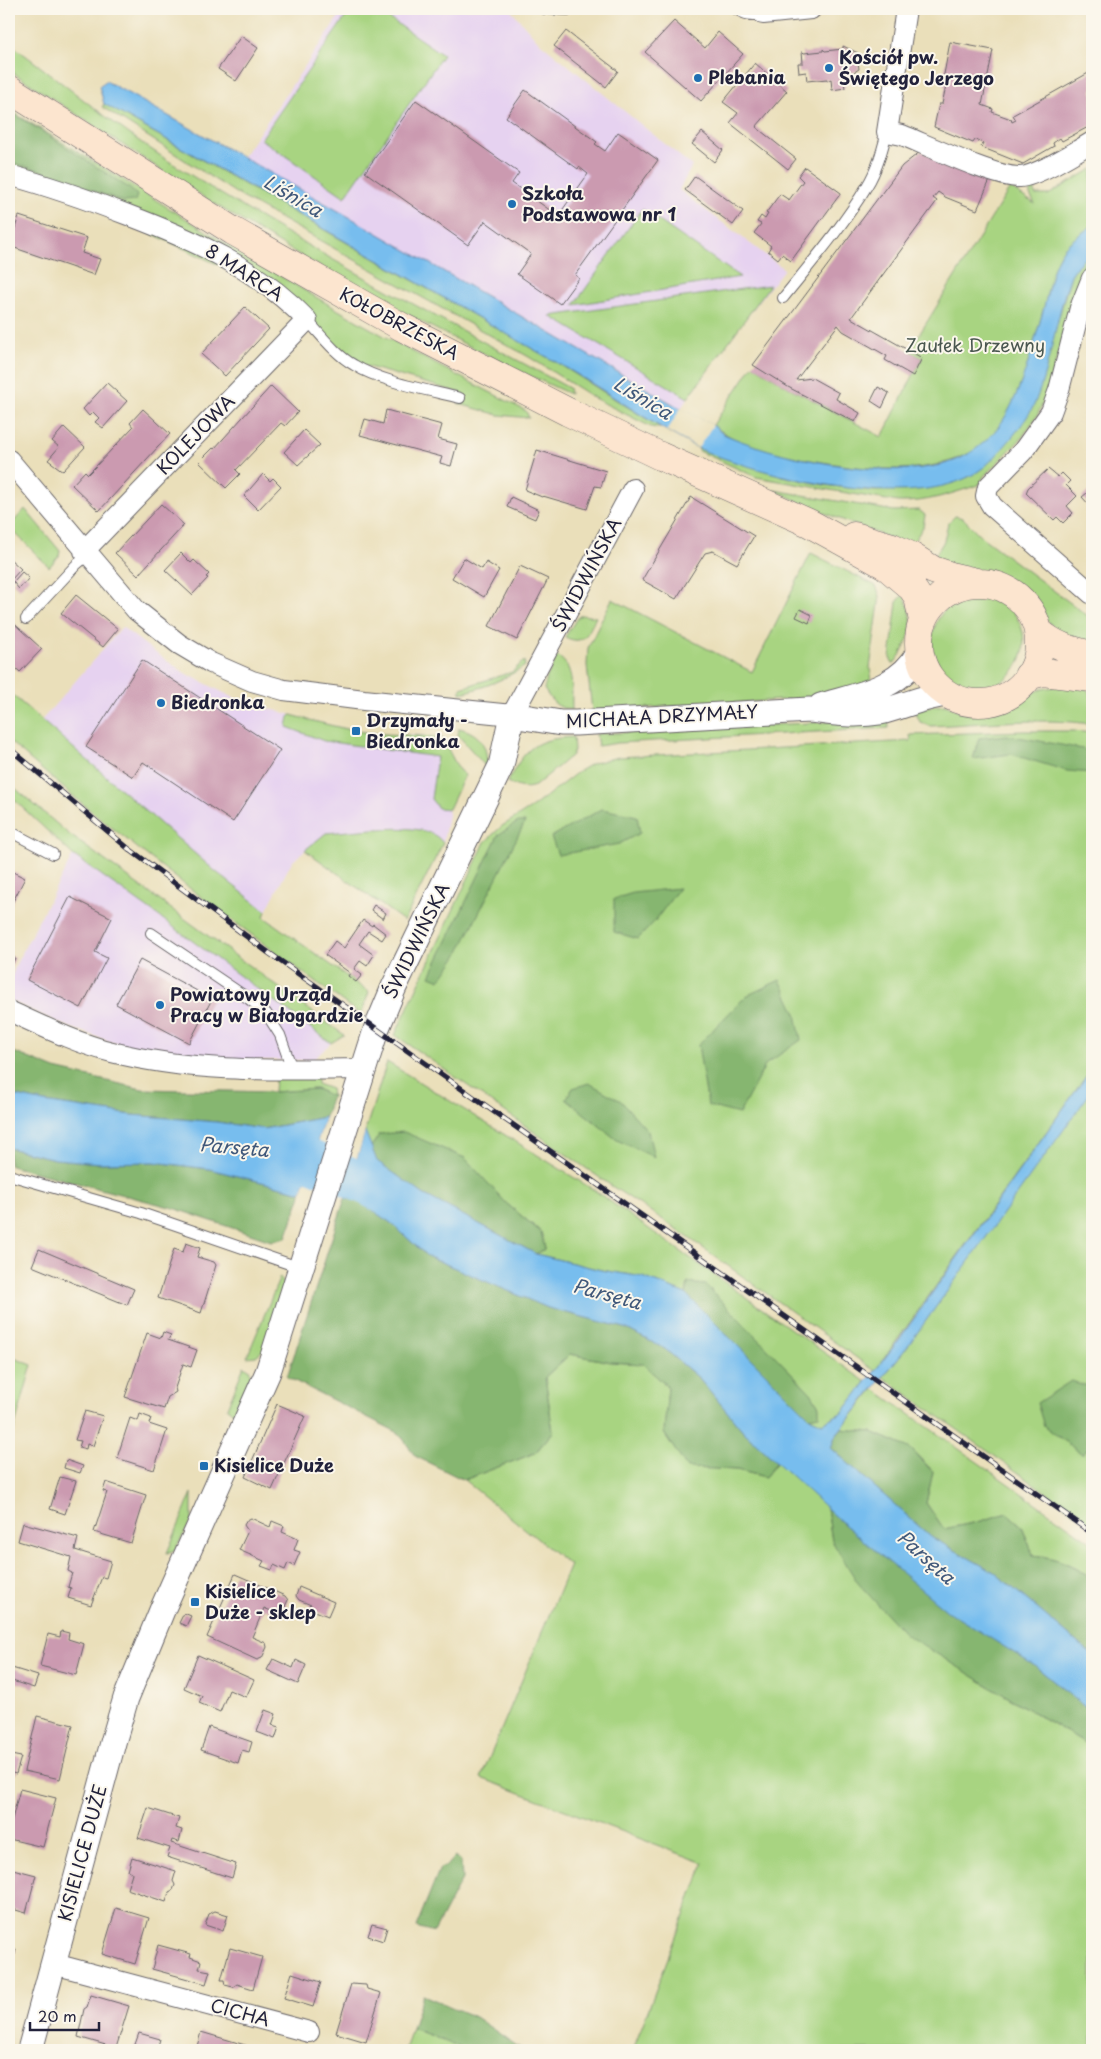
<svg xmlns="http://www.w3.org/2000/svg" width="1101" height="2059" font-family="'Playpen Sans',sans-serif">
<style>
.built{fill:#e6d2f0}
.green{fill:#a8d481;stroke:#657b5e}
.forest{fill:#86b66f;stroke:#546c55}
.water{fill:#77bdee;stroke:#4c7094}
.pier{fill:#eadfba}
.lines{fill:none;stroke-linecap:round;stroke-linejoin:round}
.river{stroke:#77bdee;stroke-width:41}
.building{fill:#cb9ab0}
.service-casing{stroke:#686467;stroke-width:12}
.minor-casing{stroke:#686467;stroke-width:22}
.tertiary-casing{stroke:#686467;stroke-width:27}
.secondary-casing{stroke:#686467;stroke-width:29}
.service{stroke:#fff;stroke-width:10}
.minor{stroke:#fff;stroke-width:20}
.tertiary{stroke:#fff;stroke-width:25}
.secondary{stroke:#fce5cf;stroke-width:28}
.rail-casing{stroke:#22223b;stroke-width:5.5}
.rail{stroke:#fbf7ec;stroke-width:4;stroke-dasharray:11;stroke-linecap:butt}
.poi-dot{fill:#1f6fb2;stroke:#fbf7ec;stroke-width:2}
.labels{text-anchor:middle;stroke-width:4;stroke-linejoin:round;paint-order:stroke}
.poi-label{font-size:18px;font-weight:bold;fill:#22223b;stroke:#fbf7ec;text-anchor:start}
.street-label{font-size:18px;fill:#22223b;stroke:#fbf7ec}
.park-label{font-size:18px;fill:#4a5750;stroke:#fbf7ec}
.water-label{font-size:19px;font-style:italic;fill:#40587a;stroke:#fbf7ec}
</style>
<rect width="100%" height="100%" fill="#fbf7ec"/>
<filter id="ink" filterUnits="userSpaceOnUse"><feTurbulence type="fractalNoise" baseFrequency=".02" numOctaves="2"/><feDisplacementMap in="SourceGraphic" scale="10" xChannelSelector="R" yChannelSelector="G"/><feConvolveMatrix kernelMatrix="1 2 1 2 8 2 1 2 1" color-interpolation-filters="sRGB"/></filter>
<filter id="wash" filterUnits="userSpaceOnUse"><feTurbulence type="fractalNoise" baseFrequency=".0096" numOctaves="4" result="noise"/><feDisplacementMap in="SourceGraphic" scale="20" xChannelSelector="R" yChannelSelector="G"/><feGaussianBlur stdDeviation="1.12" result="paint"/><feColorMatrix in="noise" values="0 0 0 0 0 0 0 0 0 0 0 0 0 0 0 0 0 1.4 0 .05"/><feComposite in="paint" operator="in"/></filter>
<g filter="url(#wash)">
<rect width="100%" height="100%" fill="#eadfba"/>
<!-- built -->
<path class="built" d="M344,9h166l27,31 155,126 -13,24 105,79 -57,74 -46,65 -328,-189 -111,-61z
M122,627l34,26 27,19 55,28 90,25 39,7 34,4 11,-2 30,4 17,32 6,5 -16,34 -6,34 -39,78 -99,-71 -14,13 -25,48 -51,-40 -174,-150z
M73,855l76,54 182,134 -18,17h-88l-80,-10 -34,-8 -47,-17 -55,-25v-16l8,-22z"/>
<!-- green -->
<path class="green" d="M351,9h25l67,46 -98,142 -84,-58z
M9,43c53,39 103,81 158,117 130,84 267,155 402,228l1,6c-100,-45 -197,-96 -291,-151 -92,-54 -181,-115 -270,-173z
M104,104l455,260 102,64 -10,-1 -57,-29 -65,-41 -287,-160 -140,-90z
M9,110c135,81 267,168 406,243 36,20 74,38 111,58l3,7 -30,-3 -40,-11 2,-11 -96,-27c-27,-15 -48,-40 -67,-64l-289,-135z
M1092,169v57c-9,6 -19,13 -27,21 -14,16 -16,44 -22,64 -11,39 -24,94 -51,125 -35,38 -104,36 -151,29 -37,-6 -100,-15 -128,-40l40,-60 35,22 94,50 40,-79 -13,-7 101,-163 25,16 -5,-9v-12l5,-2v14h13z
M642,209l98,68 -166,28z
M1092,250v13l-13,18 -33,115 -9,20 -16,23 -37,37 -5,9c-27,8 -52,18 -81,17l-142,-25 -57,-26 -1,-3 32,12 56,17 38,8 50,6 54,-3 41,-11 64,-70 38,-132 6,-9z
M770,285l-82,113 -138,-82z
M774,490l120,21 25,-1 6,5 -2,12 -12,19 -92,-35z
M25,509l35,42 -1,5 -10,11 -40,-40z
M955,516l8,2 20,20 109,81v28l-19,-4 -25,-21 -8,-17 -8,-11 -13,-10 -21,-10 -28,-3 -37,-12 11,-18 4,-18z
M811,553l65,33 4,10 -10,72 2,13 -42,15 -30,3 -208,12 -5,-46 1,-17 24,-49 140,73z
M904,594c2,7 6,15 7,23 2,17 -8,36 -18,48l-3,-7 7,-56z
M932 642a46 46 0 1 1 92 0a46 46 0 1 1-92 0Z
M581,615l15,2c-8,15 -11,30 -31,20l12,-19z
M557,656c19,11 14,35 15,54 -15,-2 -20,-8 -28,-21l3,-12z
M524,661l1,5c-20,13 -41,22 -64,27v-5l51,-16z
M1059,686l27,2 6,9v27c-53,-7 -108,0 -162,2l-10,-4 -6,-14 31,-3 17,7 25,1 24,-8 17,-10 14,-6z
M9,692l206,179 51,40 -2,6 105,75 -8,23c-120,-88 -241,-175 -352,-274z
M291,715c26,7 52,14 79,18 24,2 48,2 72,5l17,32 6,5 -16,34 -11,-1 -7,-9 6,-42 -113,-16 -37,-14 2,-10z
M888,717l1,11 -271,15 -20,3 -2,-12 270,-14z
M459,728c22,5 29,19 28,40l-29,-33z
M1024,731h50l18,2v335l-217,303 -207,-148 -55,-36 -218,-152 90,-193 17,-16 32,-20 45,-35 14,-8 26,-6 292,-16 -1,-6z
M573,737l1,13 -2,5 -37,31c-11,4 -18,1 -28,-4 19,-33 25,-43 66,-45z
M9,783l61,52 274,200 -13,8 -182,-134 -76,-54 -64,-60z
M373,829c21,0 57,-5 70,14l-39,78 -99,-71 21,-17z
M387,1062l207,128 272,192 -23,30 -21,11 -13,-6 10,-3 -8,-21 -25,-25 -98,-85 -2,11 -43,-17 -42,-7 -65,-16 9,-5 -4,-17 -34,-28 -127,-70 -9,13 -6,-16z
M317,1077v7l14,5 1,7 -16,-7 -42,3 1,-14z
M1092,1090v435l-209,-148 24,-30z
M280,1277l5,9 -22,64 -7,6 -9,1z
M570,1354l41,8 32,2 25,23 -4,46 23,34 50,3 28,7 12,-15 50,46 5,33 142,136 118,70v303h-459l71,-187 -223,-85 89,-213 -106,-85 71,-27 18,-21 -8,-55z
M9,1356l23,9 -21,75h-2z
M244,1366l5,3 3,9 -16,37 -9,-7z
M874,1389l218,154v37c-19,-16 -34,-22 -59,-25l-11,-29 -15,-13 -29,9 -34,7 -18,-26 7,-32 -22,-22 -39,-17 -31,-3z
M192,1493v27l-17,30 -8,3z
M412,2028l50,20 4,2h-61z"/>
<!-- forest -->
<path class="forest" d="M9,110l120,78 8,7 -2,6 -11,1 -85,-32 -30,-8z
M1007,735l76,14 9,5v19l-25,-2 -56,-17 -38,5 6,-21z
M602,809l35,7 3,17 -21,11 -61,11 -7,-18z
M518,822h7l-68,134 -17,24 -10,-4 68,-141z
M679,888l-24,33 -17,18 -24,-7v-33l19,-6z
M780,980l16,34 5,26 -35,24 -27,50 -31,-8 -10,-61 48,-49z
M9,1050l46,19 87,20 132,3 42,-3 16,7 -7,21 -62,12 -46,-7 -85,-7 -88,-13 -35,-8z
M589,1083l32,18 27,30 6,26 -37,-17 -51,-41 7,-11z
M404,1132l61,26 42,46 34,28 4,17 -9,5 -113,-60 -47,-33 -5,-14 9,-13z
M9,1148l46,11 44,4 55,-1 55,7 93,23 -16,46 -15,3 -101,-34 -159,-41 -2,-1z
M345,1198l13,3 33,22 36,33 121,52 77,20 40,21 35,30 44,53 33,30 -12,15 -28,-7 -50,-2 -23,-35 4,-46 -25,-23 -32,-2 -41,-8 -25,23 8,55 -18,21 -71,27 -49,-24 -16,-23 -112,-56z
M688,1283l18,2 105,108 8,13v9l-10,2 -123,-123z
M1071,1381l21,6v59l-10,8 -38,-28 -7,-23z
M841,1429l31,3 39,17 22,23 -7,31 18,26 34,-7 29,-9 15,13 11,29c25,3 40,9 59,25v75l-98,-83 -63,-35 -100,-89 4,-12z
M827,1508l19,18 189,140 57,47v34l-118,-70 -69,-43 -47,-51 -26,-42z
M454,1857l7,4 1,18 -28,53 -18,-5 24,-59 7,-3z
M423,1995l52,22 48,33h-57l-54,-22z"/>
<!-- water -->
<path class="water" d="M106,81l247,138 332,192c9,5 18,9 27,14 5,2 7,7 12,9 55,25 180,51 237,24 23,-12 40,-30 51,-54 13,-26 24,-68 32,-97 5,-19 8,-45 21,-60 8,-8 18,-15 27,-21v24l-15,16 -6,9c-15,42 -20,87 -36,128 -8,18 -37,53 -52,65 -62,48 -208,10 -274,-15 -24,-10 -47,-25 -68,-38 -34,-22 -68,-44 -103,-63 -144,-83 -289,-166 -434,-248l-5,-18z
M1092,1068v22l-4,6 -181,251 -72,89 -4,12 100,89 63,35 98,83v58l-57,-47 -88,-55 -101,-85 -102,-94 -44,-53 -35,-30 -40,-21 -77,-20 -121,-52 -36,-33 -33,-22 -13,-3 20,-67 12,30 46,33 113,60 65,16 42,7 43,17 123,123 13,6 21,-11 55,-71z
M9,1094l35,8 88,13 85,7 46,7 62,-12 -23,75 -93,-23 -55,-7 -55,1 -44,-4 -46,-11z"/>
<!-- pier -->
<path class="pier" d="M681,408l32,17 -15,23 -31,-17z
M326,1115l2,3 -24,75 -3,2z
M364,1128h2l-22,72 -2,-3z"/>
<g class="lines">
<!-- river -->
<path class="river" d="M256,1149l35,3 79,34 30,17"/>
</g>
<g id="blocks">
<!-- building -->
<path class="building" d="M674,21l31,27 13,-16 25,22 -42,47 -56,-49z
M566,31l52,40 -12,16 -52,-41z
M241,36l17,12 -22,33 -18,-12z
M950,42l43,8 -11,55 11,4 -1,3 19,7 1,3 4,-2 -3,-5 79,-44v54l-30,16 -2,-3 -7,5 1,3 -31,18 -42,-17 2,-4 -8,-3 -2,3 -39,-16 5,-23h3l4,-18 -4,-1z
M843,46l15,7 -1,2 2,14 -11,7 1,1 -6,-1 2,12 -13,2 -1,-11 -4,2v-2l-20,2 -1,-9 -7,1 -1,-10h5l-1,-12 2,2 19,-2v-2l2,2 18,-2z
M755,63l32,28 -31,36 40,32 -8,10 -58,-46 8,-10 -15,-11z
M525,90l72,52 -2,2 10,7 13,-19 40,28 -83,115 4,3 -19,26 -43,-30 14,-20 -46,-33 -17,24 -103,-73 51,-72 103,73 -7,10 46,33 30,-42 -9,-7 -1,2 -72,-52z
M702,132l21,18 -9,12 -22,-18z
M921,151l69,29 -13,30 -32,-13 -7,-5 -5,6 4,3 -86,117 71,40 -9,18 -28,-16 2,-4 -44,-25 -5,-6 -42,55 16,-2 27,15 -3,6 24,14 -5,9 -67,-35 -35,-22 149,-199z
M805,167l36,26 -50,68 -9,-7 -4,5 -10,-8 3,-5 -17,-13 7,-9 -4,-2 4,-6 4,3 3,-5 -2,-1 14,-19 9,6 14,-19 -5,-5z
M695,176l48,35 -10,14 -48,-35z
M19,216l68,22 -5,15 18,6 -6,16 -85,-29v-17l5,2z
M245,307l24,22 -44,47 -24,-22z
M107,383l20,18 -24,27 -8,-6 4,-4 -6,-6 -4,4 -6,-7z
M271,386l27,26 -13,14 -4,-3 -45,47 4,4 -14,14 -27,-26 14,-14 1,1z
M878,387l11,6 -7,15 -11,-7z
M143,409l27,25 -71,77 -27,-26 13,-14 3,3 7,-7 38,-40 -3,-4z
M386,410l56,15 -4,14 19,5 -6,22 -11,-3 2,-6 -82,-22 5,-16 18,5z
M64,427l21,20 -22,24 -15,-11 11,-13 -7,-6z
M304,430l16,15 -22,20 -14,-13z
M537,450l69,21 -5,16 -6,-1 -8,23 -44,-13 -1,1 -17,-7z
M1048,469l10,8 4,-4 8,8 -4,4 11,11 -10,10 6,7 -10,10 -6,-6 -3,3 -28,-27 2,-5z
M263,474l7,7 3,-3 8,8 -23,24 -14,-14z
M1092,489v19l-10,-11z
M511,497l28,13 -4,9 -28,-12z
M691,497l63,39 -17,28 -24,-13 -8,2 -29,46 -34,-19z
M161,504l23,21 -46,50 -23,-22z
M181,553l10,10 3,-3 15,14 -3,3 2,1 -16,17 -27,-25z
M9,558l12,11 -11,12 -1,-1z
M464,558l18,11 4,-7 13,8 -15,27 -32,-19z
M520,566l28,13 -31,61 -28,-14z
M22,572l7,6 -10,11 -6,-7z
M76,595l42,34 -15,18 -42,-34z
M800,609l12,6 -3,8 -13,-6z
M9,619l33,30 -22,23 -11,-10z
M142,660l138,90 -47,72 -90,-60 -10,15 -47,-30z
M9,870l16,8 -16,31z
M70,897l42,21 -17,34 12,6 -26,50 -54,-28z
M374,905l12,8 -3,6 -12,-9z
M363,920l9,6 1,-2 13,10 -4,6 -14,-9 -9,13 15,11 -7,11 -7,-5 -6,8 8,6 -6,7 -8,-6 2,-3 -25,-18 10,-14 9,7z
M9,955l6,3 -6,13z
M140,960l72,39 -23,44 -73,-39z
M186,1243l14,5 -3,9 17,5 2,3 -15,48 -43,-15 16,-49 9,3z
M39,1249l95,40 -7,16 -95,-39z
M163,1332l8,3 -3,5 29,10 -6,17 -8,-3 -8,24 1,4 -8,5 -4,12 -39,-12 22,-64 14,5z
M277,1404l28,12 -33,74 -27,-13z
M85,1411l18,5 -10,30 -6,-2 -1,5 -7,-2 2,-6 -6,-1z
M140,1414l11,4 -2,6 18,6 -13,40 -37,-12 13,-40 8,3z
M66,1460l17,6 -3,7 -16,-5z
M60,1477l16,4 -11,33 -15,-5z
M106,1482l40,13 -15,48 -37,-11 13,-40 -4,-1z
M251,1518l19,9 2,-6 12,5 -2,6 16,7 -4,11 6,2 -6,14 -6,-3 -3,7 -11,-5 -2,5 -11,-4 3,-5 -25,-11 9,-19 -4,-6 3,-5z
M23,1523l55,15 -3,12 36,11 -5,17 -4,-1 -11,28 -23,-7 3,-10 -3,-1 4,-14 -4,-2 3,-14 -53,-16z
M235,1574l50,22 3,4 -6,13 -4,1 -14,-6 -12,29 14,6 1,4 -5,11 -5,2 -50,-23z
M299,1587l35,15 -6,14 -18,-7 1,-4 -12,-5 -3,-4z
M184,1613l7,3 -5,10 -7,-3z
M61,1631l8,2 -1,6 16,5 -8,31 -36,-9 8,-32 12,3z
M198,1655l56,25 -8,17 -17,-7 -9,22 -21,-9 3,-7 -18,-8z
M273,1659l20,9 3,-8 10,5 -8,19 -31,-14z
M12,1668l26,8 -4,12 -25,-8z
M265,1710l11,4 -4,11 7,2 -4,12 -18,-7z
M37,1716l36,9 -13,54 -36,-8z
M209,1727l43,15 -3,10 -7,-2 -4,13 -37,-13z
M11,1755l10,2 -5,17 -7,-2z
M20,1789l36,9 -13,49 -34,-8v-8z
M148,1808l31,10 -3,10 6,2 -3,12 -7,-2 -1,3 65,21 -4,14 -65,-21 3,-9 -32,-10z
M132,1857l44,14 -3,10 2,4 -2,5 -4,2 -3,10 -39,-13 5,-16 -4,-2z
M9,1868l27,7 -10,38 -17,-5z
M116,1908l33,10 -14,46 -33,-10z
M215,1911l13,4 -5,16 -18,-6 4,-11z
M372,1924l15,4 -4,13 -15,-5z
M158,1945l33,9 -1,3 11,4 -2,8 11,2 -4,13 -54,-15z
M9,1948l7,2 -7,24z
M230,1948l32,9 -9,32 -16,-5 -4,3 -8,-2 -1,-5h-3z
M292,1973l29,9 -8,25 -29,-9z
M351,1984l15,1 1,4 14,4 -15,49 -30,-9z
M91,1995l38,11 -13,42 -38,-11 6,-28 3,-2z
M201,2032l61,18h-66z
M139,2033l21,6 -3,11h-24z"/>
</g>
</g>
<g filter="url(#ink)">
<use href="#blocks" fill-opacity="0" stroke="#686467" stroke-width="1"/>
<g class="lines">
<!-- service casing -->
<g class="service-casing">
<path id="service" d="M545,9l22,1 5,-1
M736,9c9,6 16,7 27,5
M783,298c29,-36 60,-72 84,-112 10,-16 15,-35 20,-54
M307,320c14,15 29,35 47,45 27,17 74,25 106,33
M26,619l50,-54 12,-10
M9,831l44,23
M151,933l98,66 17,14 14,22 12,34
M9,1175l132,38 160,55"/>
</g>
<!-- minor casing -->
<g class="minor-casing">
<path id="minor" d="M906,9l-19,123 15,3c25,10 94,43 118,42 17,-1 57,-26 72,-35
M763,14l48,-5
M9,175c40,11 80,25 119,40 66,25 129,53 179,105l-223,231
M1092,278l-12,30 -21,82 -8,22 -28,39 -35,36 -2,9 6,10 100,88
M9,460l127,150 43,34 32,19 41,18 32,9 80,10 148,15 121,-226
M9,1011c33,15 67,32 103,41 81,21 167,18 251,17
M54,1964l255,68"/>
</g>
<!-- tertiary casing -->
<g class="tertiary-casing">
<path id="tertiary" d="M821,706c36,-11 80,-17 98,-54
M30,2050l84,-311 12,-41 37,-90 105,-236 108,-342 18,-43 107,-221 11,-51 49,8h15l233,-13c24,3 47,6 71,2 23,-5 43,-16 68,-18"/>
</g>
<!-- secondary casing -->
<g class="secondary-casing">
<path id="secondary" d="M9,89l224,142 169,96 166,85 92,44 149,67 76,42 27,23 6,9 5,24
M854,536l38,11 19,9 22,14 21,7 22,5
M919 643a60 60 0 1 1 120 0a60 60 0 1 1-120 0Z
M1038,631c16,15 33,19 54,24
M1028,676l15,-4 49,6"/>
</g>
<!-- service -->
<use href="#service" class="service"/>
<!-- minor -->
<use href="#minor" class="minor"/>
<!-- tertiary -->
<use href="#tertiary" class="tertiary"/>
<!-- secondary -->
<use href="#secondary" class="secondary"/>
<!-- rail casing -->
<g class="rail-casing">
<path id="rail" d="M9,748l120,101 140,104 823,580"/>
</g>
<!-- rail -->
<use href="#rail" class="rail"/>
</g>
</g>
<!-- markers -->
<g class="poi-dot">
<circle cx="829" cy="68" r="5"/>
<circle cx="698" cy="78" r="5"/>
<circle cx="512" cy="204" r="5"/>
<circle cx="161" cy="703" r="5"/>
<rect x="351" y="726" width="10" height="10" rx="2.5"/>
<circle cx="160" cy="1005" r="5"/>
<rect x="199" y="1461" width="10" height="10" rx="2.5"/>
<rect x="190" y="1597" width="10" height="10" rx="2.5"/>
</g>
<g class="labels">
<!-- poi labels -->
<g class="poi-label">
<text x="839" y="64">Kościół pw.<tspan x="839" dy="21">Świętego Jerzego</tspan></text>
<text x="708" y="84">Plebania</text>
<text x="522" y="200">Szkoła<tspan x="522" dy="21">Podstawowa nr 1</tspan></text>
<text x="171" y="709">Biedronka</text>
<text x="366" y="727">Drzymały -<tspan x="366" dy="21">Biedronka</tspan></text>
<text x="170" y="1001">Powiatowy Urząd<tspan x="170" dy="21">Pracy w Białogardzie</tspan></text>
<text x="214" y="1472">Kisielice Duże</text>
<text x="205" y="1598">Kisielice<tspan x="205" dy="21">Duże - sklep</tspan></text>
</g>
<!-- street labels -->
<g class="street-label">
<text transform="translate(244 273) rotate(33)" y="6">8 MARCA</text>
<text transform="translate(399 324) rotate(28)" y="6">KOŁOBRZESKA</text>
<text transform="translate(196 435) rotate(-46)" y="6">KOLEJOWA</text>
<text transform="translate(587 575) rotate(-62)" y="6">ŚWIDWIŃSKA</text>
<text transform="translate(662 717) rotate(-3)" y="6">MICHAŁA DRZYMAŁY</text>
<text transform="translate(417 941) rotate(-64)" y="6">ŚWIDWIŃSKA</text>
<text transform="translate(83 1853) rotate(-75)" y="6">KISIELICE DUŻE</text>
<text transform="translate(240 2013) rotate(15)" y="6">CICHA</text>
</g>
<!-- park labels -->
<g class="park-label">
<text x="975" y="352">Zaułek Drzewny</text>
</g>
<!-- water labels -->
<g class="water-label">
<text transform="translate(293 196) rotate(30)" y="7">Liśnica</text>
<text transform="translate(643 398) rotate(31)" y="7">Liśnica</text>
<text transform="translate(234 1147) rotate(5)" y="7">Parsęta</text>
<text transform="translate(607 1294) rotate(15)" y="7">Parsęta</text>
<text transform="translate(926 1557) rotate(42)" y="7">Parsęta</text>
</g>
</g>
<!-- margin -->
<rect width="1101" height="2059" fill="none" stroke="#fbf7ec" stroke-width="30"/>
<!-- scale -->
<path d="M30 2022v8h69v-8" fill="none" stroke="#22223b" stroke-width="2.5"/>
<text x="38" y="2022" font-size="15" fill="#22223b" stroke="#fbf7ec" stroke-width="4" paint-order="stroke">20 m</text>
</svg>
